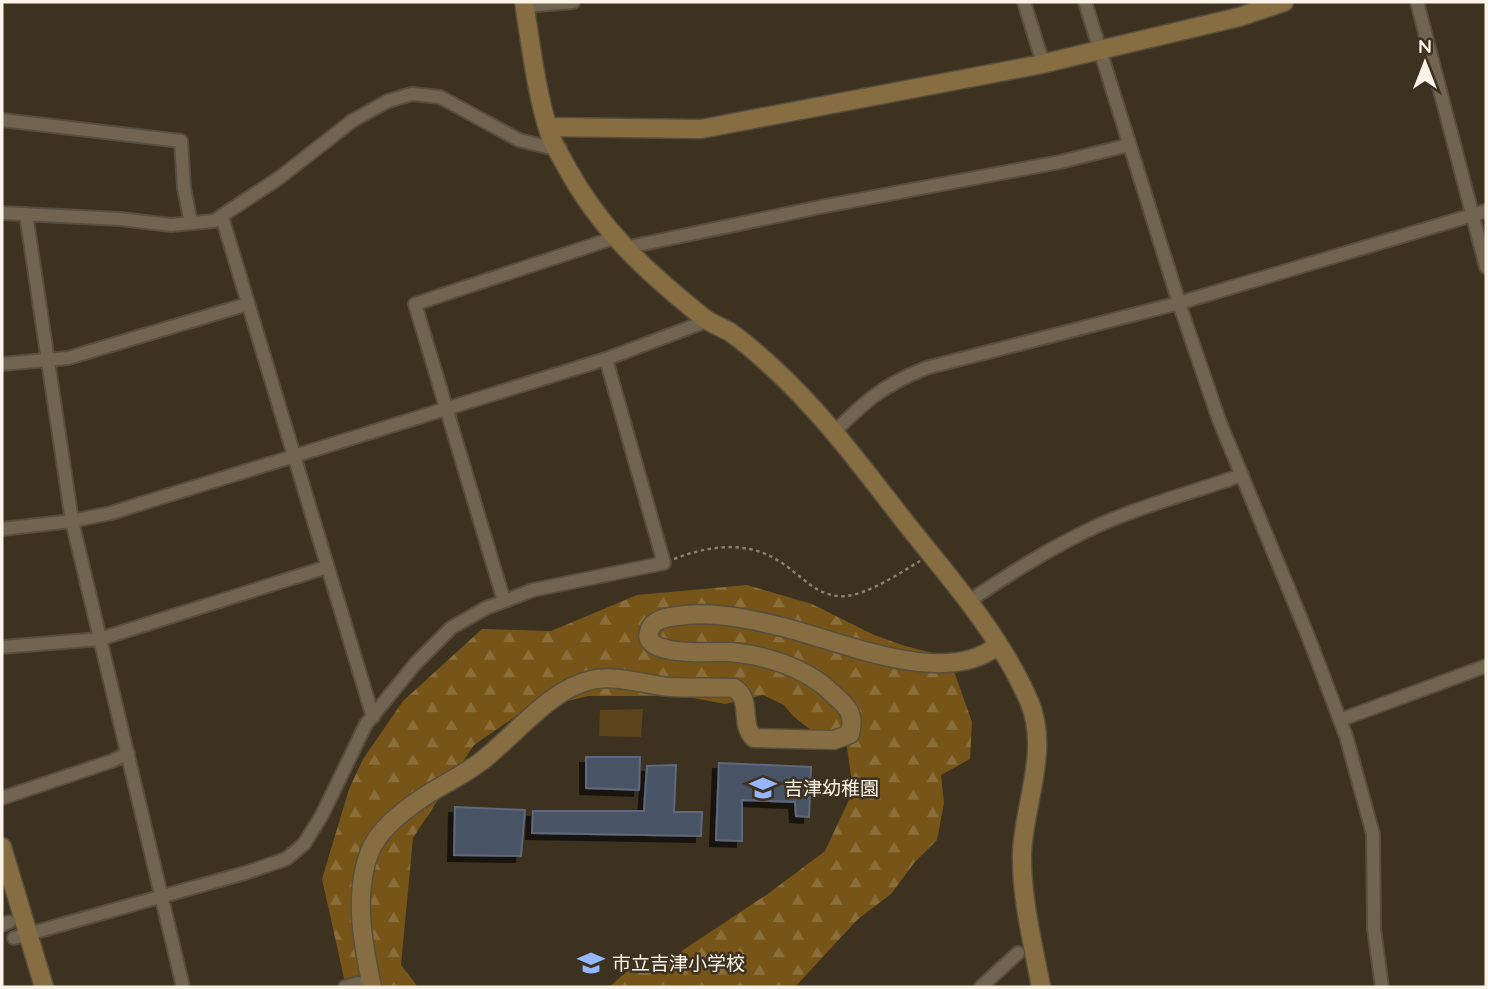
<svg xmlns="http://www.w3.org/2000/svg" width="1488" height="989" font-family="Quicksand,'Noto Sans JP',sans-serif">
<style>
.forest{fill:url(#forest-firs)}
.water{fill:#5c441b}
.building{fill:#495366;stroke:#5e687c;stroke-width:2;filter:url(#shadow)}
.lines{fill:none;stroke-linecap:round;stroke-linejoin:round}
.street-casing{stroke:#584e3e;stroke-width:16}
.secondary-casing{stroke:#584e3e;stroke-width:21}
.path{stroke:#8a8071;stroke-width:2.5;stroke-dasharray:3.5 3.5;stroke-linecap:butt}
.street{stroke:#716450;stroke-width:12}
.secondary{stroke:#866d42;stroke-width:18}
.labels{text-anchor:middle;stroke-width:5;stroke-linejoin:round;paint-order:stroke}
.poi-label{font-size:19px;fill:#fcf4e9;stroke:#3d3120;text-anchor:start}
</style>
<defs>
<pattern id="forest-firs" width="22" height="20" patternUnits="userSpaceOnUse" patternTransform="scale(1.75)"><rect width="22" height="20" fill="#775518"/><path d="M5 1l3.5 6h-7zM16 11l3.5 6h-7z" fill="#8b6e3a"/></pattern>
<filter id="shadow"><feDropShadow dx="-6" dy="6" stdDeviation="0" flood-color="#0009"/></filter>
</defs>
<rect width="100%" height="100%" fill="#3d3120"/>
<!-- forest -->
<path class="forest" d="M747,585l65,19 62,31 31,11 44,11 23,65 -2,37 -29,16 3,28 -7,37 -23,23 -23,31 -34,26 -62,67h-186l21,-18 19,-2 19,-7 101,-67 56,-42 28,-60 -6,-44 -35,-16 -19,-15 -9,-11 -21,-10 -38,9 -42,-8h-95l-66,16 -48,33 -61,93 -12,127 17,22h-72l-24,-108 27,-90 14,-30 40,-58 79,-72 69,2 86,-36z"/>
<!-- water -->
<path class="water" d="M643,709l-2,28 -42,-1 1,-26z"/>
<!-- building -->
<path class="building" d="M586,757h54l-1,33 -53,-2z
M719,763l92,4 -2,50 -13,-1 -1,-14 -53,-2v41l-26,-1z
M676,765l-2,47h28l-1,24 -169,-3 1,-22h111l3,-45z
M455,807l70,3 -4,46 -67,-1z"/>
<g class="lines">
<!-- street casing -->
<g class="street-casing">
<path id="street" d="M1024,2l19,61
M1085,2l95,304 39,114 89,216 38,100 27,98 1,95 8,58
M1417,2l69,265
M525,6l48,-4
M2,120l179,21 3,47 7,35
M2,213l118,6 51,6 43,-4 65,-43 73,-57 36,-20 24,-7 28,3 79,43 28,7 13,1
M26,214l46,307 111,466
M222,217l151,500
M624,248l196,-41 240,-45 69,-17
M2,364l66,-6 180,-54
M834,432c34,-33 48,-46 92,-64l253,-65 307,-92
M2,529l70,-8 39,-8 495,-154 101,-38
M504,601l-89,-297 199,-66
M969,601c42,-28 84,-55 130,-76 47,-21 95,-33 143,-50
M2,647l98,-8 227,-72
M1340,720l146,-54
M2,798l110,-37 16,-8
M2,925l7,-3
M14,938l231,-65 41,-14 18,-15 18,-29 44,-91 50,-61 35,-35 35,-20 47,-18 131,-27 -58,-204
M345,987l13,-4
M981,987l37,-34"/>
</g>
<!-- secondary casing -->
<g class="secondary-casing">
<path id="secondary" d="M524,2c7,44 12,90 26,133 4,11 11,21 16,31 35,65 82,107 138,152 8,6 17,9 26,14 14,10 28,22 41,34 52,47 94,105 138,161 44,55 92,109 120,174 21,48 -5,103 -7,152 -1,44 11,91 19,134
M548,127l153,2 336,-64 202,-48 45,-15
M2,847l42,140
M372,987c-9,-43 -19,-93 -2,-136 9,-22 33,-40 52,-53 22,-15 47,-25 67,-43 30,-25 63,-66 102,-75 25,-6 54,5 79,7 21,1 43,0 64,1 19,11 5,36 20,50l80,2 16,-6c5,-21 -2,-27 -17,-40 -21,-21 -52,-33 -81,-39 -6,-1 -14,-2 -21,-3 -12,-1 -95,7 -81,-23 4,-10 18,-12 27,-13 33,-5 69,2 101,10 59,13 167,64 220,19"/>
</g>
<!-- path -->
<path class="path" d="M674,559c36,-14 75,-19 108,4 21,14 37,36 65,33 23,-3 53,-23 73,-35"/>
<!-- street -->
<use href="#street" class="street"/>
<!-- secondary -->
<use href="#secondary" class="secondary"/>
</g>
<!-- icons -->
<defs>
<g id="school-bare" transform="scale(2.1)"><path d="M0-5L7-2L0 1L-7-2ZM-4 1L0 2.5L4 1V4Q0 6-4 4Z" fill="#94b7fd" stroke="#3d3120" stroke-width="2.5" paint-order="stroke"/></g>
</defs>
<g fill-rule="evenodd">
<use href="#school-bare" x="763" y="788"/>
<use href="#school-bare" x="591" y="963"/>
</g>
<g class="labels">
<!-- poi labels -->
<g class="poi-label">
<text x="784" y="795">吉津幼稚園</text>
<text x="612" y="970">市立吉津小学校</text>
</g>
</g>
<!-- border -->
<rect width="1488" height="989" fill="none" stroke="#fcf4e9" stroke-width="7"/>
<!-- north arrow -->
<g transform="translate(1425 63)" stroke="#3d3120" stroke-width="5" paint-order="stroke">
<path d="M0-5L12 26L0 18L-12 26Z" fill="#fcf4e9"/>
<text y="-10" font-size="19" font-weight="bold" text-anchor="middle" fill="#fcf4e9">N</text>
</g>
</svg>
